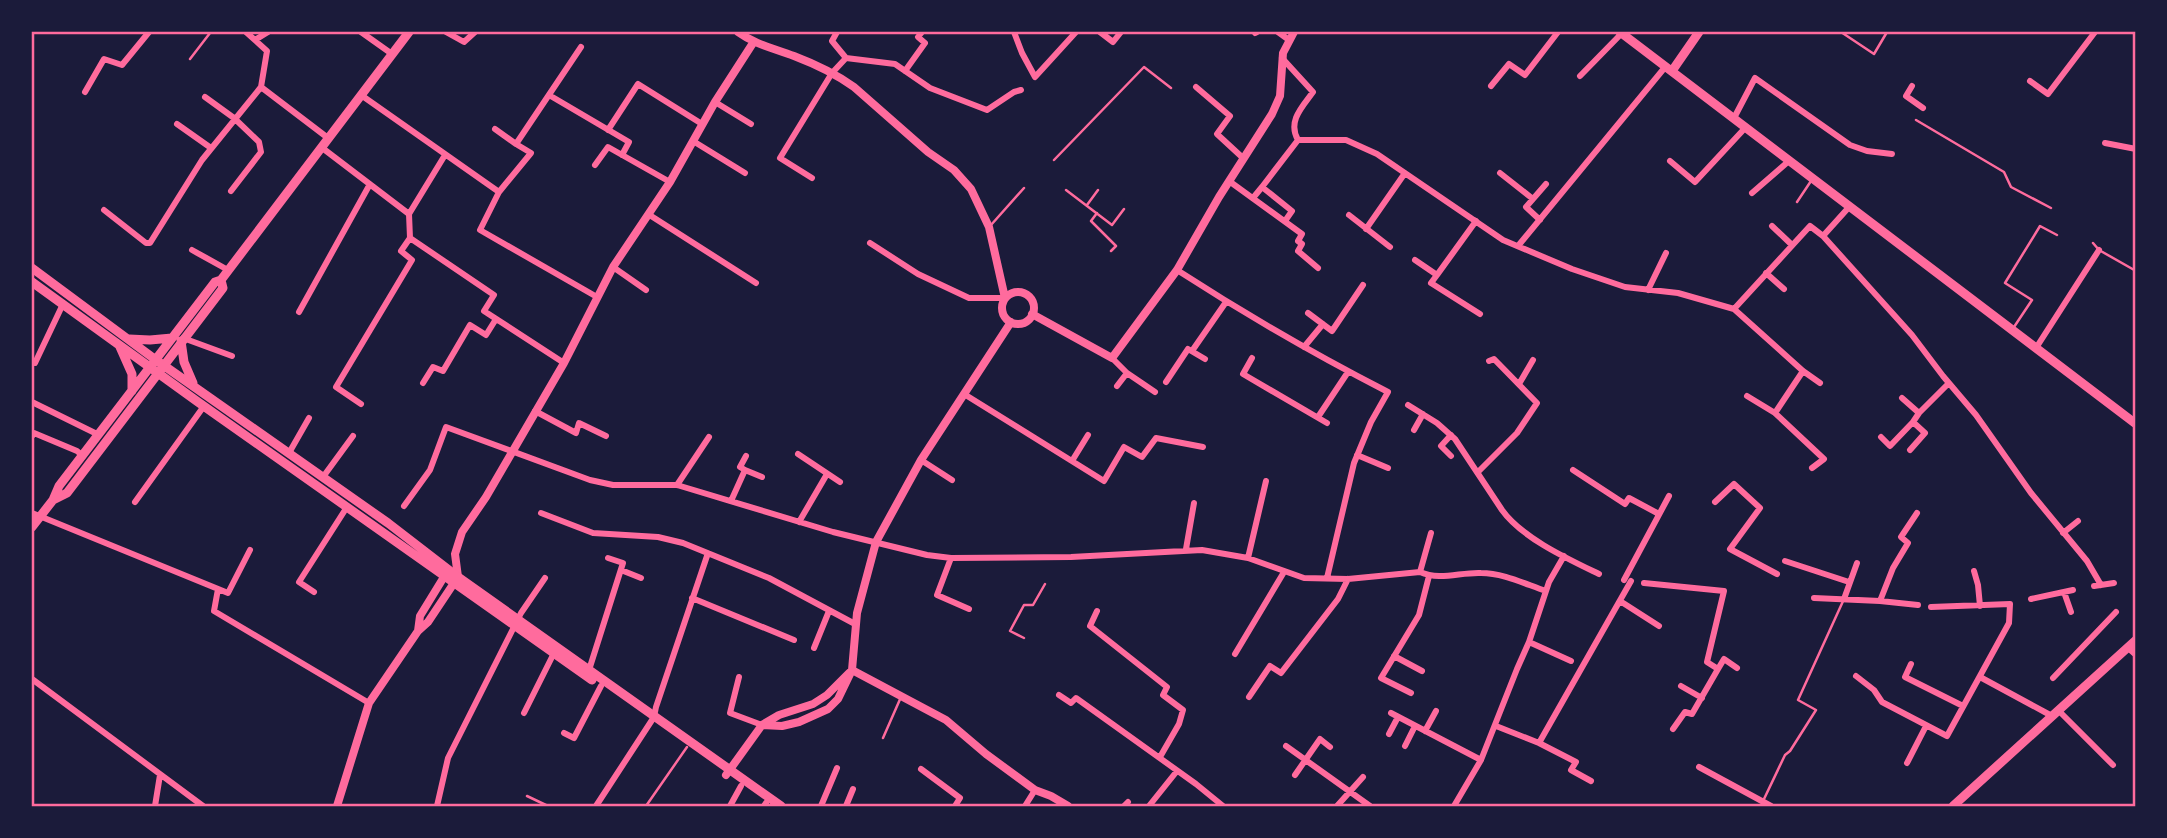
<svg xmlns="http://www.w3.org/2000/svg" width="2167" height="838" font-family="Figtree,sans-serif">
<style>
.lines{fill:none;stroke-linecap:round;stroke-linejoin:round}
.service{stroke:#ff6b9d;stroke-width:2.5}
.minor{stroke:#ff6b9d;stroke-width:6}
.tertiary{stroke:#ff6b9d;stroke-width:8}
.secondary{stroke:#ff6b9d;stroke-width:9}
.neatline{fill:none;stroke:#ff6b9d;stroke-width:2.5}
</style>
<rect width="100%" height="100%" fill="#1b1b3a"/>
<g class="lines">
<!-- service -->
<path class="service" d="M1841,32l33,22 13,-22
M190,59l20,-26 -1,-1
M1916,120l88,52 7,15 40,21
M1054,160l90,-93 27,21
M1066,190l46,35 12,-16
M1797,202l14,-21
M1087,205l11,-15
M1097,213l-6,8 25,25 -5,5
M991,225l33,-37
M2093,243l6,7 37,21
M2014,327l18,-27 -27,-17 35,-57 17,9
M1024,638l-14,-7 14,-26h9l12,-21
M883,738l18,-41
M527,796l21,10
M1764,799l21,-44 5,-4 26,-41 -18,-10 46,-101
M646,806l41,-59"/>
<!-- minor -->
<path class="minor" d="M246,32l21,19 -6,36
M361,32l31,22
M446,32l18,10 11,-10
M837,32l-5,9 14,17
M1014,32l8,21 13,24 41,-45
M1100,32l13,10 8,-10
M1278,32l11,8
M1255,33l2,-1
M255,40l13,-8
M581,47l-65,97 15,9 -32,39 -19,38 117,67
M1282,58l31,34c-10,14 -26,29 -15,48
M905,71l20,-28 -7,-6 4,-5
M1580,76l43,-44
M2030,81l18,13 47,-62
M1491,86l18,-22 16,11 33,-43
M1912,86l-6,10 17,12
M261,87l67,51
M1196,87l34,29 -13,18 26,24
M85,92l19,-33 18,6 27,-33
M361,95l138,97
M549,95l80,47 -7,13
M205,97l29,21 25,24 2,10 -30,39
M715,102l36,22
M1734,118l21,-40 95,67 17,6 25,3
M177,124l34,24
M495,129l21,15
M608,130l30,-46 64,40
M1298,140h48l31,14 126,86 69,29 53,18 53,6 56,16 69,62 17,12
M693,141l52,32
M2105,143l31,6
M321,147l88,67
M445,155l-36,59 1,24 84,57 -10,16 80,52
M1670,161l25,21 51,-55
M595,165l13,-18 62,35
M1500,173l33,26
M812,178l-32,-20 52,-85 14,-15 49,6 35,24 57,22 27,-18 7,-2
M1229,181l73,53 -4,7 4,3 -4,7 20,17
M1262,187l36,-47
M1752,193l38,-33
M1253,198l9,-11 30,24 -7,10
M104,210l42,33h4l52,-83 59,-73
M648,214l108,69
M1349,215l41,32
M1540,220l-14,-13 20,-23
M1772,226l20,19
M1366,229l39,-56
M1823,236l27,-30
M870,243l48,31 51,24h36
M1518,246l148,-180
M192,250l36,20
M1415,260l22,15 -6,8 49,31
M613,267l33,23
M1177,270c68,44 139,85 211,122l-17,30 -17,41 -27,115
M1766,273l18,16
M1437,275l39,-54
M1648,290l18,-37
M1734,309l76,-83 13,10 89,99 31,41 33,39 55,78 56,68 14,24
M299,312l71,-128
M1308,313l24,18 31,-46
M183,338l49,18
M1304,347l19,-23
M2036,348l63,-98
M1192,351l34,-49
M1112,358l15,15 28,19
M1252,358l-9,16 84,49
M35,363l28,-59
M1166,382l22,-33 17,10
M423,383l10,-16 10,4 27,-46 16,10 10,-16
M1519,384l14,-24
M1117,386l10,-13
M964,394l140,87 20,-34 18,10 14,-19 47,9
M1747,396l28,17 49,46 -12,9
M1902,398l17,15
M32,402l67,33
M361,404l-25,-17 76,-127 -11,-9 9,-13
M1408,405l29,18 18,16 47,71c20,28 66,49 97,64
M535,411l41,22 3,-10 27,13
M1775,413l28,-42
M1318,417l30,-45
M1414,430l9,-16
M32,436l2,-3 43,18 6,5
M1881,437l9,9 23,-24
M1910,450l15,-17 -12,-11 6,-9 30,-30
M289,453l20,-35
M798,454l42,28
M1357,455l31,13
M1451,456l-10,-10 10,-11
M921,460l31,20
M1072,461l16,-26
M745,470l17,7
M1573,470l52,34 4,-6 30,16
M1478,472l39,-39 20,-30 -43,-44 -5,2
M323,477l30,-41
M677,485l32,-48
M731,501l14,-31 -5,-3 6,-11
M135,502l69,-96
M1715,502l19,-18 26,24 -30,41 47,25
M404,506l26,-36 16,-43 144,53 23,5h64l156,47 94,23 24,3 120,-1 131,-7 46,8 56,20 44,1 72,-7c20,9 40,0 61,1 22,0 44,11 65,18
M32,513l196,80 22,-43
M541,513l52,20 65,4 25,6 86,35 86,46
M799,522l28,-48
M2063,533l15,-12
M1186,549l8,-46
M951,558l-14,37 32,14
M1248,558l18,-77
M1785,561l64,21
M621,570l20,8
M1974,571l4,14 2,21
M1420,572l11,-39
M1624,580l45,-84
M1644,583l80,8 -17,71 11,7 6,-10 13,9
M2094,586l20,-3
M218,589l-4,22 155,92
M314,592l-15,-10 48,-75
M2064,592l7,20
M692,598l102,42
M1814,598l66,3 38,4
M1844,599l13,-36
M2031,599l42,-9
M1620,601l39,25
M1880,601l13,-33 15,-25 -7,-6 16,-24
M1097,611l-7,15 77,61 -4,8 20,15 -4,14 -19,33
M1529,642l42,19
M2127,647l9,8
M814,648l15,-37
M1235,654l49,-82
M1394,656l28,15
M1911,664l-6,13 58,29
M589,670l34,-107 -15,-5
M1856,676l18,14 8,12 65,34 62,-113 1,-19 -79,3
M739,677l-9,36 32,12
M1980,677l72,39
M2053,678l63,-66
M32,679l171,127
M1681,686l21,12
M1411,693l-30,-15 38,-63 10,-39
M1059,695l12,8 5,-5 120,86 27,22
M1249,697l21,-31 11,7 57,-74 10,-20
M2058,710l55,55
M524,713l30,-60
M1391,713l90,47
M1496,726l43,17 92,-162
M1673,729l12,-17 7,2 26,-45
M1425,731l11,-20
M564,733l10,5 27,-52
M1389,734l9,-17
M1539,743l37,19 -5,8 20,11
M1286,746l84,60
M1405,746l10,-20
M1907,763l19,-37
M1699,767l72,39
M921,769l39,29 -5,8
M1295,775l25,-36 10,8
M155,806l5,-31
M437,806l11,-48 73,-145 24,-35
M596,806l58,-89 2,-10 52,-154
M730,806l11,-20
M764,806l2,-3
M821,806l16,-38
M846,806l7,-17
M1025,806l10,-16
M1124,806l4,-4
M1149,806l28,-35
M1337,806l26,-29
M1454,806l27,-46 36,-91 12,-27 20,-60 15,-26"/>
<!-- tertiary -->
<path class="tertiary" d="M738,32c18,13 35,16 56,24 21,8 42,18 60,31l74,65 26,18 17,19 18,38 16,71
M1002 308a16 16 0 1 1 32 0a16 16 0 1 1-32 0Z
M1032,314l80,44 65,-88 42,-73 53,-83 8,-18 3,-43 11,-21
M418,631l2,-15 27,-44
M852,670l94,50 40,34 49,36 16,6 17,10
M762,725l20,1 17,-4 29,-13 10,-10 14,-29 5,-57 19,-71 45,-82 90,-138
M726,775l36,-50 17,-10 34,-11 14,-9 22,-22
M337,806l32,-103 49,-72 10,-9 30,-45 -3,-23 7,-22 24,-35 78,-134 49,-96 57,-85 45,-80 38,-59"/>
<!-- secondary -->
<path class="secondary" d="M1620,32l516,392
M1672,71l27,-39
M32,268l124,92 232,163 70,54 323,229
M32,282l166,120 394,278
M129,339l21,1 22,-2
M181,341l3,21 9,21
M120,347l12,27v17
M53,500l14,-7 156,-205 -2,-8
M32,527l21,-27 6,-14 156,-204 6,-2 188,-248
M1953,806l183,-166"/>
</g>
<!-- border -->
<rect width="2167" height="838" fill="none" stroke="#1b1b3a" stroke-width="66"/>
<rect x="33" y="33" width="2101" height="772" class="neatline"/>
</svg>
